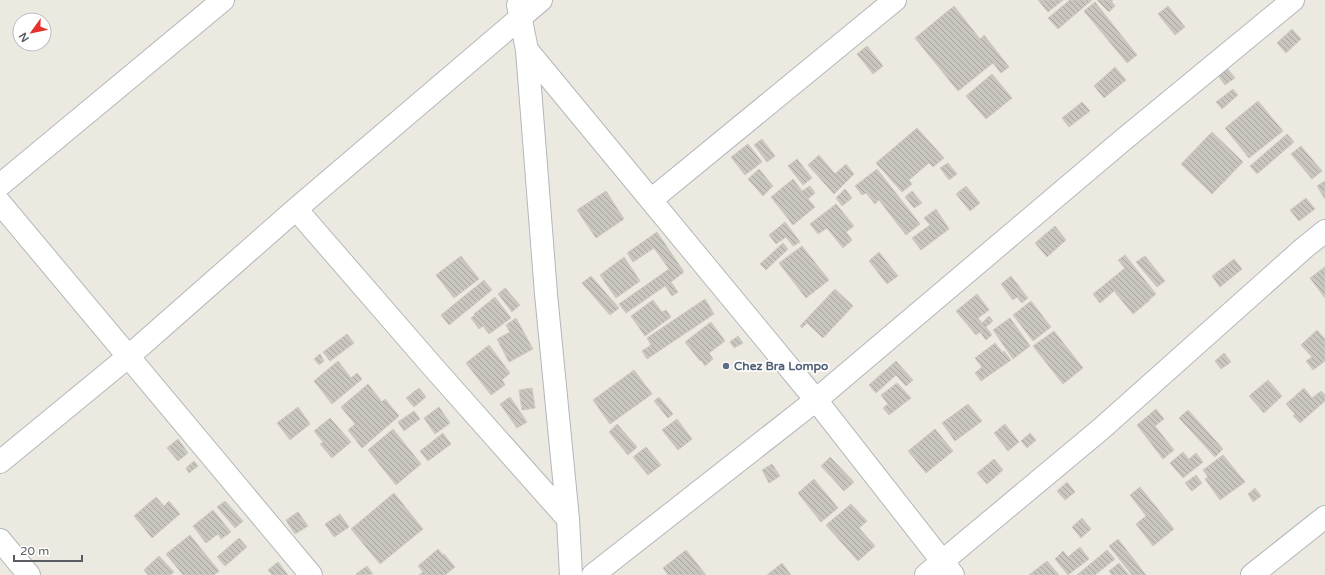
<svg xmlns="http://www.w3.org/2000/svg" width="1325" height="575" font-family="'Varela Round',sans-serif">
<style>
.building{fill:url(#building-back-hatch);stroke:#d0cabf}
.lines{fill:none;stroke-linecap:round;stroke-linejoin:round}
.street-casing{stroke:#b3b7bb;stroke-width:24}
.street{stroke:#fff;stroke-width:22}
.service-dot{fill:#5c6f8a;stroke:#fff;stroke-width:1.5}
.labels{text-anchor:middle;stroke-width:3.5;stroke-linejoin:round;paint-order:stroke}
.service-label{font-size:12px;font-weight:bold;fill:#4e5e75;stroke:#fff;text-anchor:start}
</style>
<defs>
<pattern id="building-back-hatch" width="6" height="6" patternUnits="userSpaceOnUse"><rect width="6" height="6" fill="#c9c5bf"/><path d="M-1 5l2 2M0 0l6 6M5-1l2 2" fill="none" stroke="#a6a39f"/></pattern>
</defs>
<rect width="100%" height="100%" fill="#ece9e0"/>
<!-- building -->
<path class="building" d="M1038,0h25l-15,12z
M1070,0h22l-34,29 -10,-11z
M1097,0h16l-2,1 4,5 -6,6z
M1095,2l42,53 -10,8 -43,-52z
M954,6l26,33 4,-4 25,32 -8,6 -8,-10 -35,28 -43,-53z
M1168,6l17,21 -10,8 -17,-21z
M1292,29l9,10 -15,14 -9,-10z
M867,46l16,20 -10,8 -16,-20z
M1115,67l11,13 -22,18 -10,-12z
M1226,67l9,11 -10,7 -8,-11z
M992,74l20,24 -26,21 -20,-23z
M1233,89l5,6 -16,14 -6,-7z
M1258,101l25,30 -34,27 -24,-30z
M1082,102l8,9 -21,16 -7,-9z
M917,128l27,30 -11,9 -4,-4 -20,17 3,4 -10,8 -26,-29z
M1212,132l31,30 -31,32 -31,-30z
M1287,134l7,8 -37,32 -7,-8z
M762,139l13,17 -8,6 -13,-17z
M748,144l14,18 -17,13 -14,-18z
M1301,146l21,25 -10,8 -21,-25z
M819,155l16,19 11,-10 8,10 -20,20 -26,-29z
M797,159l15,19 -9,7 -15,-19z
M948,163l9,11 -8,6 -9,-12z
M759,169l14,17 -10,10 -15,-17z
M877,169l43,55 -14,11 -27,-35 -4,4 -9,-11 -4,2 -7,-9z
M793,179l9,12 8,-5 5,7 -7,6 7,8 -22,18 -22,-28z
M1325,181v18l-8,-13z
M966,186l14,17 -10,8 -14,-17z
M845,189l7,9 -10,8 -6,-8z
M606,191l18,28 -28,19 -19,-28z
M912,191l10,12 -8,5 -9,-11z
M1306,198l9,11 -16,12 -9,-11z
M836,204l18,22 -8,6 6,8 -9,8 -16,-20 -9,6 -8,-10z
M936,209l13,20 -28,21 -9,-12 18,-13 -6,-7z
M785,222l15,20 -7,4 -7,-9 -10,7 -7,-9z
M1055,226l11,14 -19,17 -12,-14z
M657,232l27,40 -13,10 7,10 -6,4 -7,-10 -39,27 -7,-9 50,-35 -15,-21 -21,14 -6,-9z
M783,243l5,6 -22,21 -6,-6z
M802,246l27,34 -23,18 -27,-35z
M879,252l19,24 -11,8 -18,-23z
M1125,255l31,39 -6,5v1l-17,14 -19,-23 -14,12 -7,-9 32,-26 -7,-8z
M461,256l18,23 -25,19 -18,-23z
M1145,256l20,25 -8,6 -21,-25z
M624,257l16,24 -24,17 -16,-23z
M1234,259l8,10 -22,18 -8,-11z
M1325,267v31l-15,-20z
M591,276l28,32 -9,7 -28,-32z
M1011,276l17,22 -6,5 -5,-6 -4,3 -12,-16z
M484,280l8,10 -43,35 -8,-10z
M505,288l15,17 -8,7 -14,-18z
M835,289l18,17 -30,32 -16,-15 -5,5 -2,-2z
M977,294l12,16 -11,8 4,5 7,-7 4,5 -7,6 6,8 -6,5 -6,-8 -4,3 -20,-24z
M495,297l16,21 -22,16 -6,-8 -4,3 -8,-11 4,-3 -1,-1z
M705,299l9,15 -67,45 -5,-8 9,-6 -4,-7z
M653,300l9,12 4,-2 5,7 -26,19 -14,-20z
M1031,301l20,26 -18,14 -20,-26z
M516,318l17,31 -24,13 -12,-23 13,-7 -4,-7z
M1010,318l20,28 -17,13 -20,-29z
M711,322l14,19 -16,12 4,6 -8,7 -4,-6 -1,1 -15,-19z
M1317,330l8,9v22l-12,9 -7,-9 6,-4 -11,-12z
M1054,331l29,37 -20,16 -30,-38z
M347,334l7,9 -24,18 -7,-9z
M738,336l5,7 -9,5 -4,-6z
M995,343l8,10 1,-2 7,9 -30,21 -6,-8 7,-6 -7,-9z
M489,345l21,28 -8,7 3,5 -14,10 -25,-32z
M1224,353l7,9 -10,7 -6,-8z
M320,354l4,7 -5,4 -5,-6z
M338,361l13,17 6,-5 5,6 -30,25 -18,-23z
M896,361l17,19 -7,6 -10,-11 -20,18 -7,-8z
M634,370l18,24 -42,30 -17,-24z
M1268,380l14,16 -18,17 -15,-17z
M897,383l14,15 -22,17 -6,-7 5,-4 -7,-9z
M368,384l14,18 3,-3 14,17 -37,32 -14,-18 7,-6 -14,-17z
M419,388l7,9 -12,10 -8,-9z
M532,388l3,20 -13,2 -3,-20z
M1304,388l8,10 9,-7 4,4v6l-25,22 -7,-7 2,-2 -9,-10z
M510,397l17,25 -10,6 -17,-24z
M659,397l14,17 -5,4 -14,-17z
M968,404l14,17 -27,20 -13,-18z
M298,407l12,17 -20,16 -13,-17z
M439,407l11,16 -15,11 -11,-16z
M1156,409l8,10 -9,7 19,24 -11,9 -26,-34z
M1188,410l35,39 -8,8 -36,-39z
M414,411l6,8 -16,12 -6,-9z
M330,418l21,24 -19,16 -12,-14 3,-2 -9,-11z
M677,419l15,20 -14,11 -16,-20z
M617,424l20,23 -9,8 -19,-23z
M1005,424l14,18 -11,9 -14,-18z
M393,429l28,35 -25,21 -28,-35z
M935,429l18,22 -27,22 -18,-22z
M443,433l8,11 -23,17 -8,-10z
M1030,433l6,7 -9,8 -6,-7z
M178,439l10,14 -10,8 -11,-13z
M646,447l15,18 -13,10 -15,-18z
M1183,452l6,7 7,-6 7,9 -20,16 -13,-15z
M1223,455l22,27 -25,18 -15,-21 3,-2 -5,-7z
M830,457l24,25 -10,9 -23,-25z
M994,459l9,11 -16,14 -10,-11z
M194,461l4,5 -9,7 -3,-5z
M772,464l8,12 -11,7 -7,-13z
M1196,475l6,8 -10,8 -7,-8z
M814,479l24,29 -17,14 -23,-29z
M1067,482l8,10 -10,8 -8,-9z
M1140,487l34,42 -21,17 -17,-22 10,-8 -16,-21z
M1255,488l6,8 -8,6 -5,-8z
M394,493l29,36 -43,35 -29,-35z
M156,497l8,9 5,-5 11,13 -28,24 -18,-22z
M225,501l18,20 -8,7 -18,-21z
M851,504l16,17 -8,7 16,18 -17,15 -32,-36z
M213,510l18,22 -10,7 -3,-5 -12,9 -13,-17z
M298,512l10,14 -13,8 -9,-14z
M340,514l9,13 -15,10 -9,-13z
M1082,518l9,11 -10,9 -9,-11z
M190,535l29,36 -5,4h-31l-17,-21z
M239,538l8,9 -22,19 -8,-9z
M1118,539l28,36h-14l-23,-29z
M1080,547l9,12 -21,16 -13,-16 8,-8 5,6z
M438,549l5,6 1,-1 11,13 -10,8h-26l4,-3 -5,-6z
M686,550l20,25h-38l-5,-7z
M1107,550l8,9 -20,16h-18z
M159,556l15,16 -4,3h-22l-4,-5z
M1047,561l12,14h-30z
M278,562l10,13h-16l-4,-5z
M782,563l9,12h-24z
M1119,563l10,12h-17l-3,-4z
M367,566l6,8 -16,1 -1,-1z"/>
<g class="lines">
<!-- street casing -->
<g class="street-casing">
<path id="street" d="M518,5l9,45 19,244 22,225 3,56
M527,50l289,350 137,175
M0,185l223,-185
M651,200l244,-200
M0,203l311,372
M296,209l137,158 135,152
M0,462l129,-106 167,-147 245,-209
M0,540l29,35
M593,575l223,-175 307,-260 170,-140
M926,575l175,-146 203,-181 21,-17
M1252,575l73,-58"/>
</g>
<!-- street -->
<use href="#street" class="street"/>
</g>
<!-- markers -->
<circle class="service-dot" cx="726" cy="366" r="4"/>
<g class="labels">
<!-- service labels -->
<g class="service-label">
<text x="734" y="370">Chez Bra Lompo</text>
</g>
</g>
<!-- north arrow -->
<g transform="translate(32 32) rotate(237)"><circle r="19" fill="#ffffff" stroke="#bdbec0"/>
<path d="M0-3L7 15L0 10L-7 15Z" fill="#e6302c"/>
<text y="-6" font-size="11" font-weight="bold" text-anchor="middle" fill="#595d61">N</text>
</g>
<!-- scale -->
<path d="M14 555v6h68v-6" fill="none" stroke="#595d61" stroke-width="2"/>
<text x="20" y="555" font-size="12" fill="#595d61" stroke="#ffffff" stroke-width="3" paint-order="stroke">20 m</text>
</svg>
